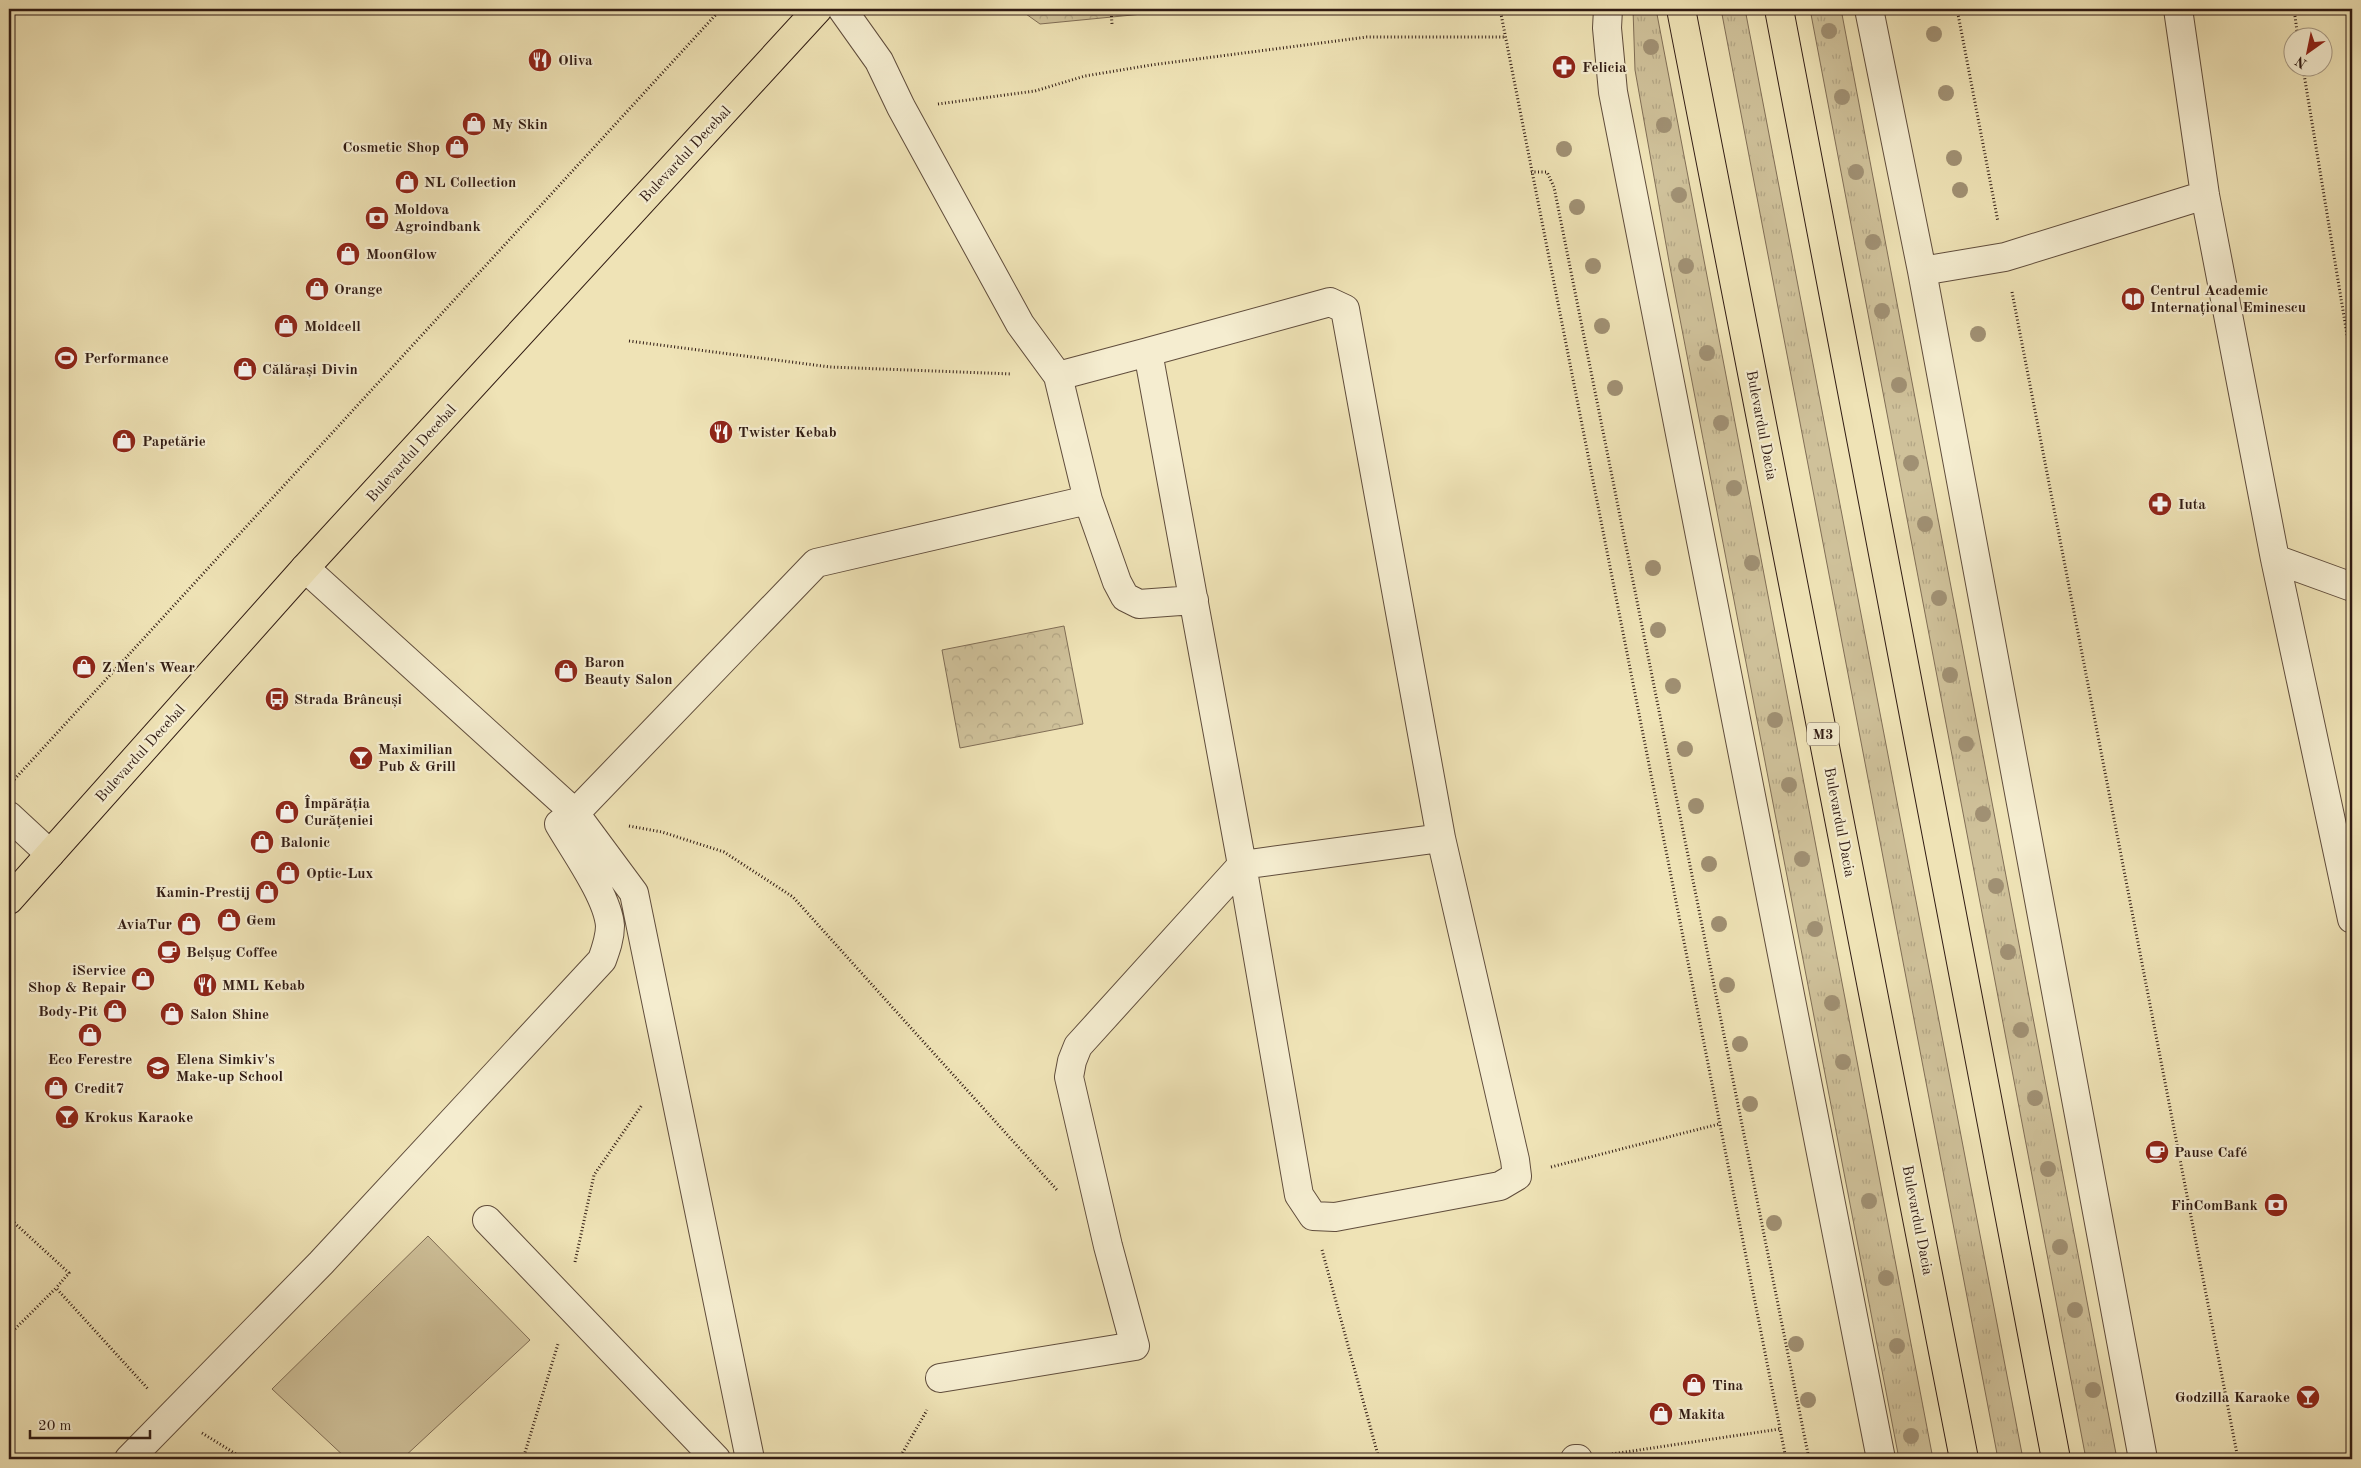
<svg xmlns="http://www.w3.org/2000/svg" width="2361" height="1468" font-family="'Old Standard TT',serif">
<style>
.grass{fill:url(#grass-tufts);stroke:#806e56}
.forest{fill:url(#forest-crowns);stroke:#806e56}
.pitch{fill:#cfc19a;stroke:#806e56}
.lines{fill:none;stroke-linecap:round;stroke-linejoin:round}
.minor-casing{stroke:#604d3c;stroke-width:30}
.major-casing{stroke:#301b13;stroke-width:30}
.highway-casing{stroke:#301b13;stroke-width:30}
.path{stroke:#301b13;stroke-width:3;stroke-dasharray:1 2.5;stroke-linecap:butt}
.minor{stroke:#f5edd0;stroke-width:28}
.major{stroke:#efe3b6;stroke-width:28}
.highway{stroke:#efe3b6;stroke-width:28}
.tree{fill:#a09073}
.labels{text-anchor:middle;stroke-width:4.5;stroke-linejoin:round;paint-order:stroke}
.shield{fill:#f5edd0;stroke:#6b5a4c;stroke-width:1}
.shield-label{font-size:14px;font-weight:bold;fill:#301b13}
.poi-label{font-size:15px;font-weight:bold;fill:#301b13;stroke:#f5edd0;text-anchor:start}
.street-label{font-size:15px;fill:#301b13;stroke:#f5edd0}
</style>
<defs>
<pattern id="grass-tufts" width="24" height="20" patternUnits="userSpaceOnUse" patternTransform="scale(1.25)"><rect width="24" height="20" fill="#cfc19a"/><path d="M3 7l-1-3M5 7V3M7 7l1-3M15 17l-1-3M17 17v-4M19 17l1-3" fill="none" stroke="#b2a584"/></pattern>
<pattern id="forest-crowns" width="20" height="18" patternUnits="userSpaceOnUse" patternTransform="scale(1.25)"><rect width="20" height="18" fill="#cfc19a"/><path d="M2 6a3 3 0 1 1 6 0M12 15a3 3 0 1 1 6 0" fill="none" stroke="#b2a584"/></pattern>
</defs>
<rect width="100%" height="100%" fill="#efe3b6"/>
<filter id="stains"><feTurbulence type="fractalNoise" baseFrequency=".004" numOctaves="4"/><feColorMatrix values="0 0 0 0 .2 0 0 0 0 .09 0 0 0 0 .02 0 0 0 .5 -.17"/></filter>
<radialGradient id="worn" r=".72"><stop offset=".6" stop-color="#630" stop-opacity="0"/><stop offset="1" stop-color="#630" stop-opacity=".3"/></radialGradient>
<!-- grass -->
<path class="grass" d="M1633,9h23l277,1450h-34l-229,-1192 -35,-197z
M1721,9h24l278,1450h-25z
M1810,9h31l276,1450h-31z"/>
<!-- forest -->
<path class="forest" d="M1019,9h175l-154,15z
M1064,626l19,98 -123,24 -18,-98z"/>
<!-- pitch -->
<path class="pitch" d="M428,1236l102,104 -128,119h-55l-75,-70z"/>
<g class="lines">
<!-- minor casing -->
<g class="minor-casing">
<path id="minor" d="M842,9l37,52 22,46 119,217 38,52 90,-24 94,513 -164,181 -6,15 -3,16 39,169 27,100 -195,32
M1608,9l-1,19 6,64 268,1367
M1869,9l53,262 221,1188
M2178,9l27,186 70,364 77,360
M1922,271l83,-14 200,-62
M1148,352l182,-50 15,7 96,529
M1058,376l30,124 29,82 8,15 14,7 55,-4
M2275,559l77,28
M305,568l269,244 60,81 116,566
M9,816l41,38
M1441,838l74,322 2,16 -17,10 -165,31 -22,-1 -14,-21 -57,-330z
M487,1220l229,239
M129,1459l192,-196 281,-303c4,-11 8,-22 8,-34 -2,-29 -36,-76 -51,-102l22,-17 235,-244 272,-63
M1575,1459h3"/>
</g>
<!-- major casing -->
<g class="major-casing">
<path id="major" d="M9,900l296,-332 513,-559"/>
</g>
<!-- highway casing -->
<g class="highway-casing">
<path id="highway" d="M1681,9l283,1450
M1779,9l277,1450"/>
</g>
<!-- path -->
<path class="path" d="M1111,9l1,15
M1500,9l286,1450
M1957,9l41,213
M2294,9l4,29
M2303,68l49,297
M938,104l97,-13 50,-15 66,-11 216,-28h137
M1531,172h16l7,15 255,1272
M2012,292l226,1167
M629,341l201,26 182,7
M12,782l709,-773
M629,826l33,6 62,20 69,45 264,293
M1551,1167l168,-43
M9,1218l60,55 -13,15
M1322,1250l57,209
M575,1262l19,-87 48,-70
M15,1329l41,-41 93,102
M202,1433l42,26
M1612,1454l168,-25
M523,1459l35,-115
M899,1459l28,-49"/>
<!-- minor -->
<use href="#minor" class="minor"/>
<!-- major -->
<use href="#major" class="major"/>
<!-- highway -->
<use href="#highway" class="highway"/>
</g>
<!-- trees -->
<g class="tree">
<circle cx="1829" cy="31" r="8"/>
<circle cx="1934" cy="34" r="8"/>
<circle cx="1651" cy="47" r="8"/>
<circle cx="1946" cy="93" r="8"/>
<circle cx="1842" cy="97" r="8"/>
<circle cx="1664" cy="125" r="8"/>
<circle cx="1564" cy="149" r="8"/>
<circle cx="1954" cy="158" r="8"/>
<circle cx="1856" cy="172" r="8"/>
<circle cx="1960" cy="190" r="8"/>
<circle cx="1679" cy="195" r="8"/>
<circle cx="1577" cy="207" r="8"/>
<circle cx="1873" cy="242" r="8"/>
<circle cx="1593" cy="266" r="8"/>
<circle cx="1686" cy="266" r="8"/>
<circle cx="1882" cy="311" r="8"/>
<circle cx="1602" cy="326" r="8"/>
<circle cx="1978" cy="334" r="8"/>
<circle cx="1707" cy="353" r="8"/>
<circle cx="1899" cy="385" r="8"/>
<circle cx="1615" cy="388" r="8"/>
<circle cx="1721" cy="423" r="8"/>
<circle cx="1911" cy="463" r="8"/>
<circle cx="1734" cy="488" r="8"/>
<circle cx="1925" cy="524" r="8"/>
<circle cx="1752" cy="563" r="8"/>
<circle cx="1653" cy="568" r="8"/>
<circle cx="1939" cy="598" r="8"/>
<circle cx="1658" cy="630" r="8"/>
<circle cx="1950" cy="675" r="8"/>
<circle cx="1673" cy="686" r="8"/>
<circle cx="1775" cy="720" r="8"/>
<circle cx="1966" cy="744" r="8"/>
<circle cx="1685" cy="749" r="8"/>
<circle cx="1789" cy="785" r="8"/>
<circle cx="1696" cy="806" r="8"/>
<circle cx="1983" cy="814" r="8"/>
<circle cx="1802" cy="859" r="8"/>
<circle cx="1709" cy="864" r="8"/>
<circle cx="1996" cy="886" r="8"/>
<circle cx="1719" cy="924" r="8"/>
<circle cx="1815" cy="929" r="8"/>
<circle cx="2008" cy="952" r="8"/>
<circle cx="1727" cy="985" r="8"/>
<circle cx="1832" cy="1003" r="8"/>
<circle cx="2021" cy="1030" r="8"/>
<circle cx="1740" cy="1044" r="8"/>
<circle cx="1843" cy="1062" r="8"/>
<circle cx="2035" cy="1098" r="8"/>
<circle cx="1750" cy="1104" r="8"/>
<circle cx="2048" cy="1169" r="8"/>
<circle cx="1869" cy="1201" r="8"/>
<circle cx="1774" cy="1223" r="8"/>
<circle cx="2060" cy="1247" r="8"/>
<circle cx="1886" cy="1278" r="8"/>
<circle cx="2075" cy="1310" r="8"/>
<circle cx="1796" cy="1344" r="8"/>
<circle cx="1897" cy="1346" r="8"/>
<circle cx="2093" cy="1390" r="8"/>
<circle cx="1808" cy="1400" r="8"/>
<circle cx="1911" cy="1436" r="8"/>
</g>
<!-- icons -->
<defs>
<g id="restaurant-disc" transform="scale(1.25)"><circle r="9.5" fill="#8f2418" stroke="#f5edd0"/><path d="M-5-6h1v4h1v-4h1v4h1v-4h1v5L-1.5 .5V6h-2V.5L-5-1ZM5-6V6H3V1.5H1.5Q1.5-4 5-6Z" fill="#fff"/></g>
<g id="pharmacy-disc" transform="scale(1.25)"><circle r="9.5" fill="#8f2418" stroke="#f5edd0"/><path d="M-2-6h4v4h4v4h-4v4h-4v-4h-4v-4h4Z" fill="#fff"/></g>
<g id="shop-disc" transform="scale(1.25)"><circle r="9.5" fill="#8f2418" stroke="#f5edd0"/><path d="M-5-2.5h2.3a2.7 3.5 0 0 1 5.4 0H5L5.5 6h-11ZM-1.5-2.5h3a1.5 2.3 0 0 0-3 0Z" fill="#fff"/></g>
<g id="bank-disc" transform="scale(1.25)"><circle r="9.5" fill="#8f2418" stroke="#f5edd0"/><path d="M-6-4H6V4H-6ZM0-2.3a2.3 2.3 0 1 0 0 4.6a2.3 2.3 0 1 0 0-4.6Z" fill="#fff"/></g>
<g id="library-disc" transform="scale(1.25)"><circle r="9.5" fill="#8f2418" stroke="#f5edd0"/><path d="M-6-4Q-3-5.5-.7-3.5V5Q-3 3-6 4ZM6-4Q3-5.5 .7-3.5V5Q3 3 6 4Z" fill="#fff"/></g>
<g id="stadium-disc" transform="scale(1.25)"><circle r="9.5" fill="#8f2418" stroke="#f5edd0"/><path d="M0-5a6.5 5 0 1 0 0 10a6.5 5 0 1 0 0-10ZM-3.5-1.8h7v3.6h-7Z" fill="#fff"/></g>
<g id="bus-disc" transform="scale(1.25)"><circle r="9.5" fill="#8f2418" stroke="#f5edd0"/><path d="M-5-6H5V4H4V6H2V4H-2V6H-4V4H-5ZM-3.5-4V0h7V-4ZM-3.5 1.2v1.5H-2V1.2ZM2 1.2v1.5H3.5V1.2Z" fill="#fff"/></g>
<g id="bar-disc" transform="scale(1.25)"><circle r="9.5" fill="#8f2418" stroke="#f5edd0"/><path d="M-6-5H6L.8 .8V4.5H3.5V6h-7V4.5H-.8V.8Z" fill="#fff"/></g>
<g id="cafe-disc" transform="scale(1.25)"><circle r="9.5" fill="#8f2418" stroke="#f5edd0"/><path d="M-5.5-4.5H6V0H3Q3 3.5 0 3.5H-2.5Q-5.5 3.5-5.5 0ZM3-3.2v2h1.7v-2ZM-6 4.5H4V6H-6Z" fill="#fff"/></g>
<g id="school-disc" transform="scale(1.25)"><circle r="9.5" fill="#8f2418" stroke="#f5edd0"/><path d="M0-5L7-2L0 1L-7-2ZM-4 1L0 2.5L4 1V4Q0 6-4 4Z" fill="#fff"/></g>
</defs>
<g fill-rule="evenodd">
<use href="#restaurant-disc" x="540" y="60"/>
<use href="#pharmacy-disc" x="1564" y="67"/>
<use href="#shop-disc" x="474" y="124"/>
<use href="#shop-disc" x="457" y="147"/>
<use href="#shop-disc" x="407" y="182"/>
<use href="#bank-disc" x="377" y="218"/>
<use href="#shop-disc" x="348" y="254"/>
<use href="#shop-disc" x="317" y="289"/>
<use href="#library-disc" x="2133" y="299"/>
<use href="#shop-disc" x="286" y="326"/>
<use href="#stadium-disc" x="66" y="358"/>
<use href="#shop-disc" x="245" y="369"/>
<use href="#restaurant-disc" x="721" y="432"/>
<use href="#shop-disc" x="124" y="441"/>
<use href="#pharmacy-disc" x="2160" y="504"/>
<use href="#shop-disc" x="84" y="667"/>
<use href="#shop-disc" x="566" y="671"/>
<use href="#bus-disc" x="277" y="699"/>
<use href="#bar-disc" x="361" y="758"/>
<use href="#shop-disc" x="287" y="812"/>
<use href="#shop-disc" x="262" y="842"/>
<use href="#shop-disc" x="288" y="873"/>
<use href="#shop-disc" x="267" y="892"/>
<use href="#shop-disc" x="229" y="920"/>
<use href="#shop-disc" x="189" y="924"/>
<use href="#cafe-disc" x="169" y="952"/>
<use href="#shop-disc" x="143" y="979"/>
<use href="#restaurant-disc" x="205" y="985"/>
<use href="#shop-disc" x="115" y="1011"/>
<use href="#shop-disc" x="172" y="1014"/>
<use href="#shop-disc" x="90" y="1035"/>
<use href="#school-disc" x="158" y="1068"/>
<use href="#shop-disc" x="56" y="1088"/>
<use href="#bar-disc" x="67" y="1117"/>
<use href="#cafe-disc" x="2157" y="1152"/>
<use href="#bank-disc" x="2276" y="1205"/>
<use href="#shop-disc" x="1694" y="1385"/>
<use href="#bar-disc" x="2308" y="1397"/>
<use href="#shop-disc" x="1661" y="1414"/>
</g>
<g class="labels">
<!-- shield labels -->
<rect class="shield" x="1807" y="722.5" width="32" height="23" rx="4"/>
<g class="shield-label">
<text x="1823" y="739">M3</text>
</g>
<!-- poi labels -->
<g class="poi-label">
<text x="558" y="65">Oliva</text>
<text x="1582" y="72">Felicia</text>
<text x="492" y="129">My Skin</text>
<text x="440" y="152" text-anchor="end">Cosmetic Shop</text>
<text x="424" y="187">NL Collection</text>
<text x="394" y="214">Moldova<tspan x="394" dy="17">Agroindbank</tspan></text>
<text x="366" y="259">MoonGlow</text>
<text x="334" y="294">Orange</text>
<text x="2150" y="295">Centrul Academic<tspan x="2150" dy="17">Internațional Eminescu</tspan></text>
<text x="304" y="331">Moldcell</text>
<text x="84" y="363">Performance</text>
<text x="262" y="374">Călărași Divin</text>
<text x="738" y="437">Twister Kebab</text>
<text x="142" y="446">Papetărie</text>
<text x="2178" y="509">Iuta</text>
<text x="584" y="667">Baron<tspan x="584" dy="17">Beauty Salon</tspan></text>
<text x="102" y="672">Z Men's Wear</text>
<text x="294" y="704">Strada Brâncuși</text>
<text x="378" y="754">Maximilian<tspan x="378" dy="17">Pub &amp; Grill</tspan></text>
<text x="304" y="808">Împărăția<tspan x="304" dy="17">Curățeniei</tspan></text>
<text x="280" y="847">Balonic</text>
<text x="306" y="878">Optic-Lux</text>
<text x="250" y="897" text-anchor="end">Kamin-Prestij</text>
<text x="246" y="925">Gem</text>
<text x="172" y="929" text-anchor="end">AviaTur</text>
<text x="186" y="957">Belșug Coffee</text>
<text x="126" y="975" text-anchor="end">iService<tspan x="126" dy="17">Shop &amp; Repair</tspan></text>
<text x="222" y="990">MML Kebab</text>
<text x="98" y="1016" text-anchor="end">Body-Pit</text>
<text x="190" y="1019">Salon Shine</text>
<text x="90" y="1064" text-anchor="middle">Eco Ferestre</text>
<text x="176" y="1064">Elena Simkiv's<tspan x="176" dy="17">Make-up School</tspan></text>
<text x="74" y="1093">Credit7</text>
<text x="84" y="1122">Krokus Karaoke</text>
<text x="2174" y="1157">Pause Café</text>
<text x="2258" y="1210" text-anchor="end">FinComBank</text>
<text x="1712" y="1390">Tina</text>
<text x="2290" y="1402" text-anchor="end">Godzilla Karaoke</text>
<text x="1678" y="1419">Makita</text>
</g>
<!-- street labels -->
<g class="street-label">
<text transform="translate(685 154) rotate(-47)" y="5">Bulevardul Decebal</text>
<text transform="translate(1762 425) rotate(79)" y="5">Bulevardul Dacia</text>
<text transform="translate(411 453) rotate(-48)" y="5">Bulevardul Decebal</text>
<text transform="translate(140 753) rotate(-48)" y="5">Bulevardul Decebal</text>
<text transform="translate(1840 822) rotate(79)" y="5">Bulevardul Dacia</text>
<text transform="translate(1918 1220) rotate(79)" y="5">Bulevardul Dacia</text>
</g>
</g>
<!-- margin -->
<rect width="2361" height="1468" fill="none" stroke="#efe3b6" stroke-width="30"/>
<rect x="10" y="10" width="2341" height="1448" fill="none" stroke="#301b13" stroke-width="2.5"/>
<rect x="15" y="15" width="2331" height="1438" fill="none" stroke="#301b13"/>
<!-- north arrow -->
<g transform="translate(2308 52) rotate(213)"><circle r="24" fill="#f5edd0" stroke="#a69984"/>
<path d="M0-4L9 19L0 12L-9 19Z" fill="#8f2418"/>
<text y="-8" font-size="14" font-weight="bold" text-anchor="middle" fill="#301b13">N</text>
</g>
<!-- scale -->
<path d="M30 1430v8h120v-8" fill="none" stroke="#301b13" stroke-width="2.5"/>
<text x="38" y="1430" font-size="15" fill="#301b13" stroke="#f5edd0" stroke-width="4" paint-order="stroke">20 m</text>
<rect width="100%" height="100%" filter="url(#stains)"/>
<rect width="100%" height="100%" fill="url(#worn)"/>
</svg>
